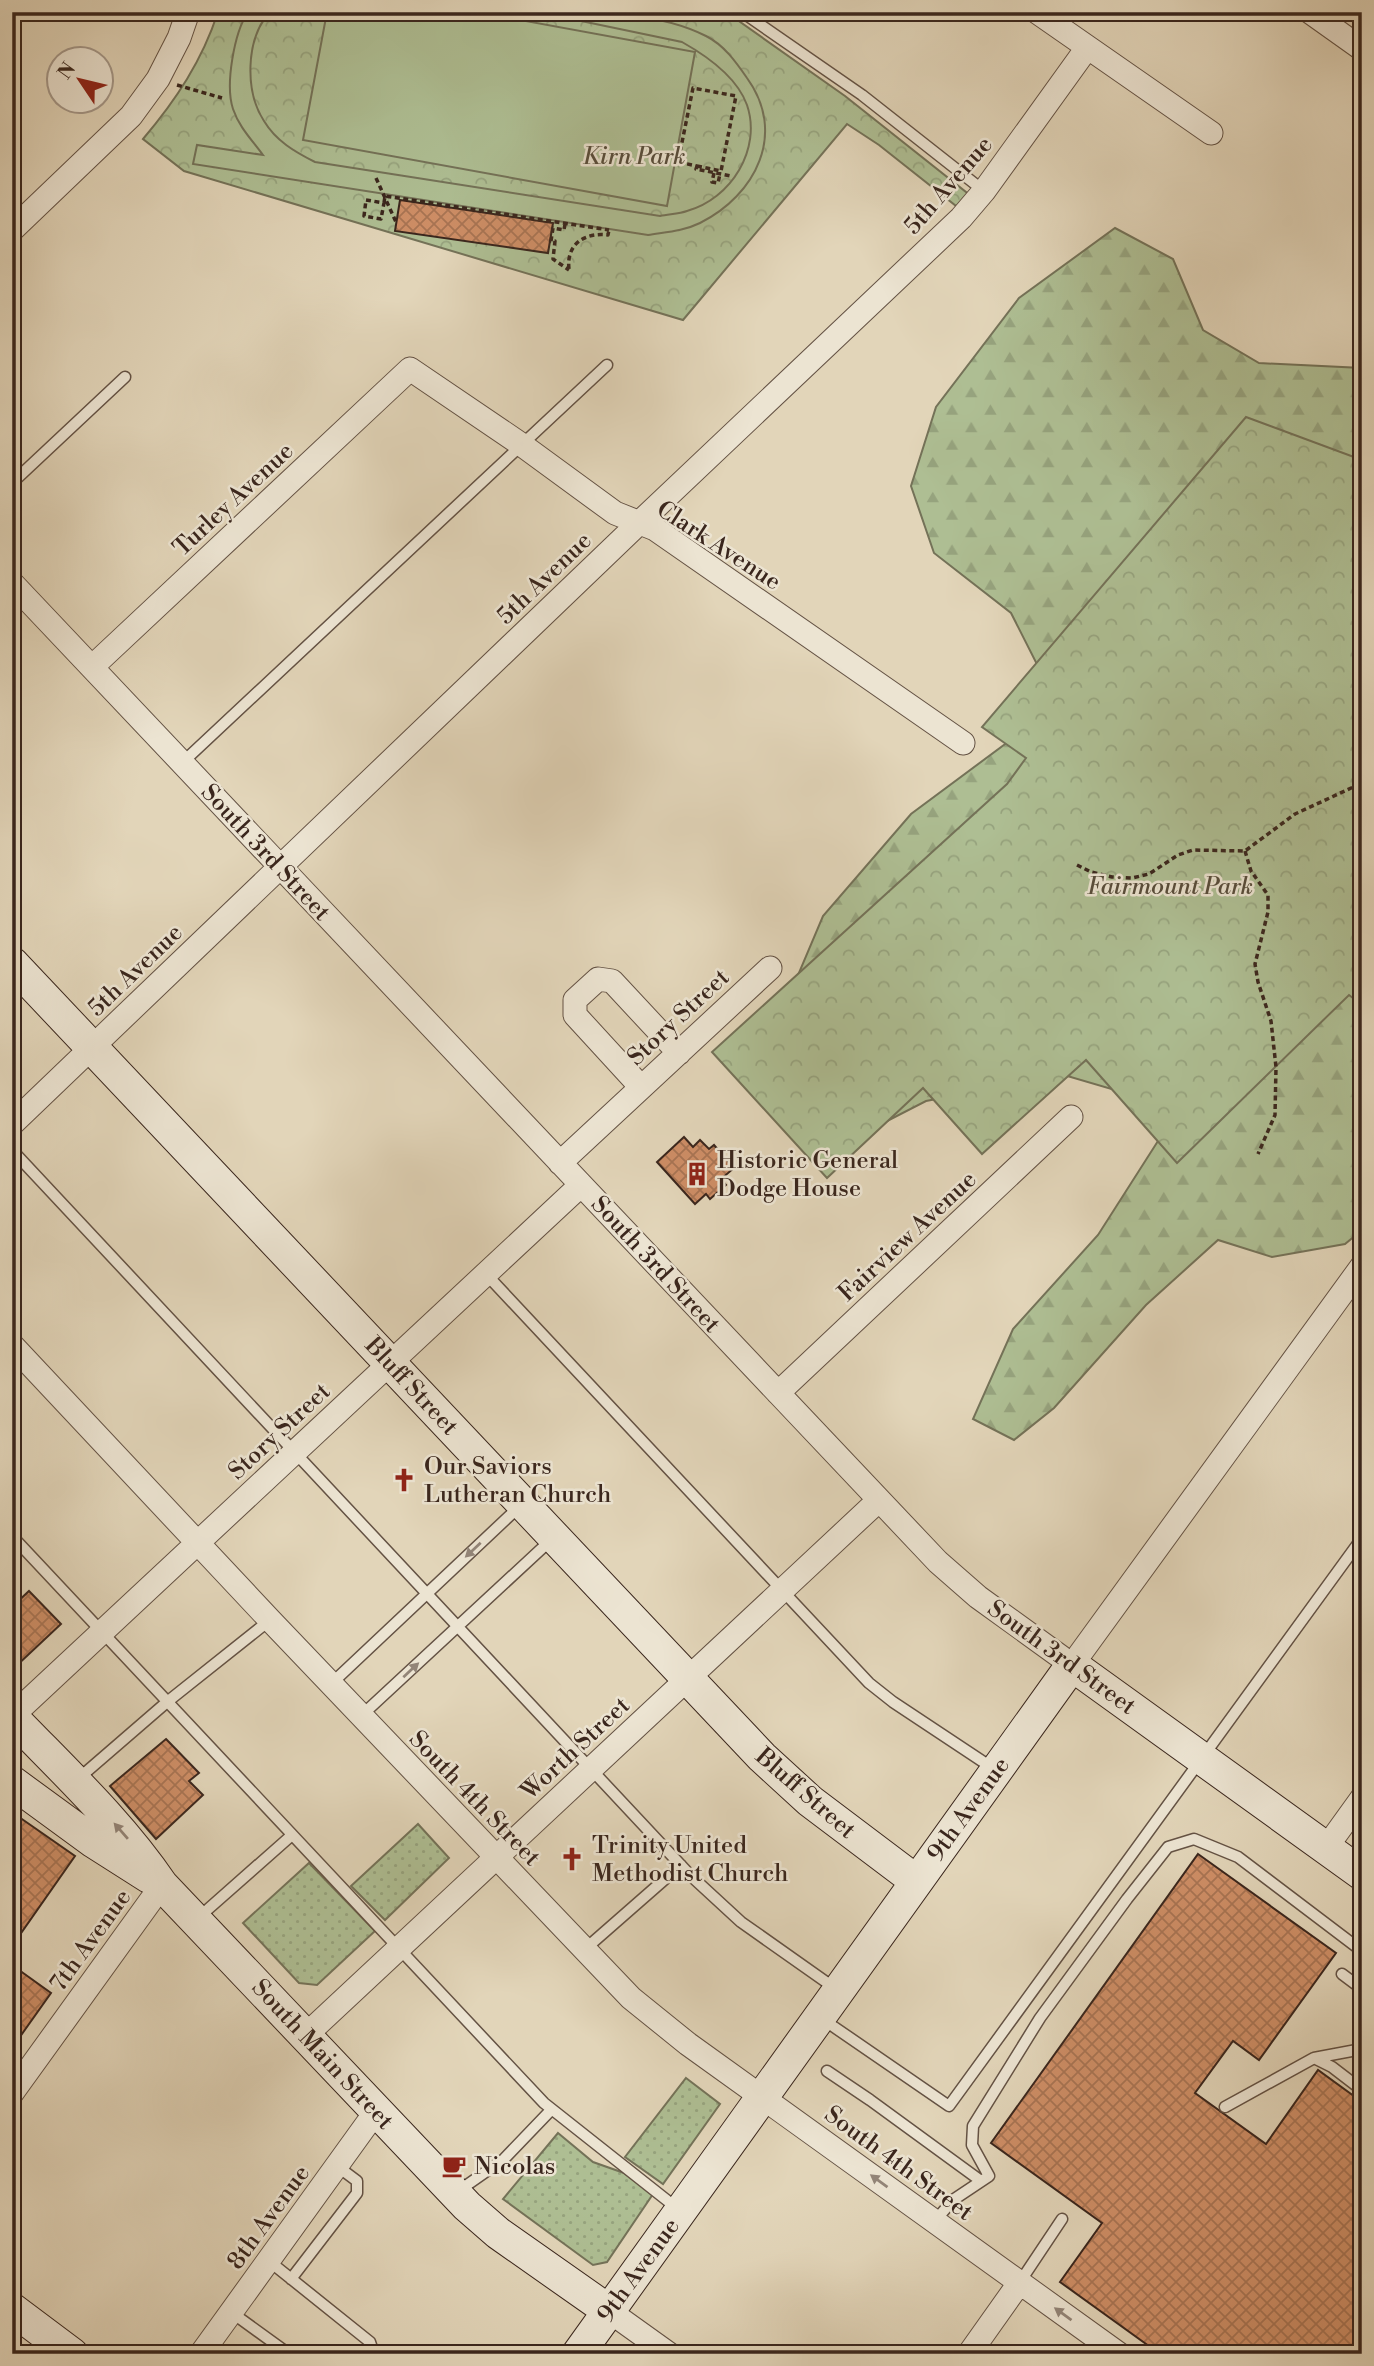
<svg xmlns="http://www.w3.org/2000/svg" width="1374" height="2366" font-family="'Libre Bodoni',serif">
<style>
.grass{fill:url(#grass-dots);stroke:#747258;stroke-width:2}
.forest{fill:url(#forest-firs);stroke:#747258;stroke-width:2}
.park{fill:url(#park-crowns);stroke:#747258;stroke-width:2}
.garden{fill:#aebe93;stroke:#747258;stroke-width:2}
.building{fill:url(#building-cross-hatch);stroke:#3a261d;stroke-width:2}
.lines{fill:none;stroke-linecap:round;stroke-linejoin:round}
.lane-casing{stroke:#645244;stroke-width:13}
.street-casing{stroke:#645244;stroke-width:25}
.secondary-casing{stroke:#3a261d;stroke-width:34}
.path{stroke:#3a261d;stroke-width:3.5;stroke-dasharray:5 3.5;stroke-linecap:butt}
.lane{stroke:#ece4d2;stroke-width:10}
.street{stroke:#ece4d2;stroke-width:23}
.secondary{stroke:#ece4d2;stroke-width:32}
.oneway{fill:#938578}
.labels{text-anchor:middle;stroke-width:5;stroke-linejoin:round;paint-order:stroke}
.park-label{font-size:24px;font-style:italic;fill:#574c3a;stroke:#ece4d2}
.street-label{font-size:24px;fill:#3a261d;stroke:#ece4d2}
.poi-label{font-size:24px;fill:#3a261d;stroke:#ece4d2;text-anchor:start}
</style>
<defs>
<pattern id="grass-dots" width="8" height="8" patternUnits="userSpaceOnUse" patternTransform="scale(1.75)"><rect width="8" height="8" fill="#aebe93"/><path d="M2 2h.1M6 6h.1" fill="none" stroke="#96a37e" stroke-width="1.8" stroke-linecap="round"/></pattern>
<pattern id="forest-firs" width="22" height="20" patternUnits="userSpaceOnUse" patternTransform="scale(1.75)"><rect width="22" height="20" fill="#aebe93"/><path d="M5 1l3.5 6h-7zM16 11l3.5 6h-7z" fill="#96a37e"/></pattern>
<pattern id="park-crowns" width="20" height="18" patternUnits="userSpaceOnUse" patternTransform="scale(1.75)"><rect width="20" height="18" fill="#aebe93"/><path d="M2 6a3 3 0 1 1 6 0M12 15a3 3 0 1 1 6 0" fill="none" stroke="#96a37e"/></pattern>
<pattern id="building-cross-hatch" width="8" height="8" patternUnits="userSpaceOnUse" patternTransform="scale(1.75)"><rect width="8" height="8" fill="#ce8e66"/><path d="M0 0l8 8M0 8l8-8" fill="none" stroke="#a87453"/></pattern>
</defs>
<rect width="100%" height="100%" fill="#e2d5b9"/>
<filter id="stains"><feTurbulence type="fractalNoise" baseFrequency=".00286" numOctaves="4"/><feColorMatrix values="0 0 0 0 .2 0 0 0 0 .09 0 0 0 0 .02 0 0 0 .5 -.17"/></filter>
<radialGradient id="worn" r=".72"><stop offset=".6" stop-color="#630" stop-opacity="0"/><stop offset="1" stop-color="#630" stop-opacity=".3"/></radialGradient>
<!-- grass -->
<path class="grass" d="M418,1824l31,34 -64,62 -34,-34z
M309,1863l66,68 -58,54 -18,-2 -56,-60z
M686,2078l34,26 -57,80 -38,-27z
M558,2133l35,29 31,11 29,21 -46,68 -14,3 -90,-66z"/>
<!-- forest -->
<path class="forest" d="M1115,228l58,31 30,71 56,33 103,5v121l-314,197 -37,-73 -77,-60 -23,-67 25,-79 83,-109z
M1028,727l334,243v260l-17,14 -73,13 -54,-17 -72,65 -92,103 -40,32 -41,-21 40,-90 85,-94 60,-94 -19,-44 -75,-22 -138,26 -72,37 -91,-80 60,-142 88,-102z"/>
<!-- park -->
<path class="park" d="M218,12h508l119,84 131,104 -11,13 -86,-68 -32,-21 -164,196 -499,-149 -41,-32c33,-39 59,-78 75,-127z
M1246,417l116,43v545l-13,-10 -172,168 -91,-103 -104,94 -59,-66 -96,90 -115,-126 295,-268 19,-26 -44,-31z"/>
<!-- garden -->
<path class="garden" d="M248,12h22c-25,27 -25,80 -6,109 12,20 31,31 51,41l345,54c9,-2 19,-2 27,-5 44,-12 75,-62 60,-106 -10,-28 -40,-49 -65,-63l-144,-30c54,0 119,-1 168,24 18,9 30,26 41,42 40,55 9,117 -47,145 -16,8 -34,9 -52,12l-455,-71 4,-19 66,10c-11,-15 -24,-28 -30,-46 -8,-24 1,-76 15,-97z
M327,12h149l219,40 -28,154 -364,-66z"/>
<!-- building -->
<path class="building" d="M400,200l153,23 -5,30 -153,-22z
M684,1137l9,10 7,-7 9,9 5,-4 20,23 -13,11 5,6 -16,14 -4,-5 -11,10 -38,-42z
M29,1591l32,33 -49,46v-63z
M166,1739l33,34 -10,8 14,14 -47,44 -46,-53z
M19,1817l56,39 -63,90v-119z
M1198,1854l138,99 -77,107 -26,-19 -38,52 71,51 52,-74 44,32v252h-202l-100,-72 42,-59 -111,-80z
M12,1965l39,28 -39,55z"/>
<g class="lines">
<!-- lane casing -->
<g class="lane-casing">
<path id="lane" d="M742,12l120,83 122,96
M12,483l113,-106
M182,763l425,-398
M12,1150l678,725 51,47 95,67
M486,1274l383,409 24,19 101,67
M12,1536l532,567 134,106
M331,1684l190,-179
M361,1716l191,-177
M78,1779l89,-77 103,-82
M198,1918l94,-83
M584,1950l97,-85
M1342,1974l20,15
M821,2018l128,88 413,-568
M1314,2058l48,-9
M827,2071l43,29 111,81
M1225,2107l89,-49 18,9 30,23
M457,2192l47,-33 47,-49
M935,2221l18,-21 36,-24 -17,-31 1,-19 67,-108 87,-119 41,-52 26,-8 44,18 124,94
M269,2261l101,81 4,12
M291,2279l66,-86v-12l-20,-15
M1020,2282l42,-63
M231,2312l58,42"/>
</g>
<!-- street casing -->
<g class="street-casing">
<path id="street" d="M1037,12l174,121
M1310,12l52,37
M12,230l119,-114 27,-37 21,-41 9,-26
M12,583l926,979 40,35 94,68 290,-399
M92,667l318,-298 112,76 93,68 40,16 308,214
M641,1087l-66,-72v-15l23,-21 14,2 67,72
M12,1124l627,-601 322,-305 23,-27 103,-143
M560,1163l210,-195
M12,1345l258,275 361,378 57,46 431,310
M778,1393l293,-276
M12,1716l569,-531
M1326,1848l36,-50
M306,2035l573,-535
M12,2093l150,-208
M609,2311l60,43
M201,2354l176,-244
M969,2354l51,-72"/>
</g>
<!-- secondary casing -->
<g class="secondary-casing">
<path id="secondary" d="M12,963l750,794 48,44 106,80
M12,1717c52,54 108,106 150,168l305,321 31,27 111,78
M12,1782l82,60 55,35
M12,2309l60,45
M578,2354l494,-689 290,209"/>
</g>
<!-- path -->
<path class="path" d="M177,85l45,13
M697,166l24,5 15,-75 -43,-8 -15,74 19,4 -1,3 35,7
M714,173l-2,9 6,1 2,-9
M376,178l20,44
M366,200l18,3 -3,16 -17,-3z
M384,203l1,-7 224,34
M565,224l-1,6 -11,-2 -2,13h4l-2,18 16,11
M569,269c-3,-25 16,-37 39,-34l1,-5
M1245,851l6,20 17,24v17l-13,52 3,18 13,39 5,46 -1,48 -17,39
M1077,865l14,7 21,5 20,1 17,-4 29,-19 15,-5 52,1 50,-37 67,-31"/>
<!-- lane -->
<use href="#lane" class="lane"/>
<!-- street -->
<use href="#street" class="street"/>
<!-- secondary -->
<use href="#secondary" class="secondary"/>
</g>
<!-- one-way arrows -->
<defs><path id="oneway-solid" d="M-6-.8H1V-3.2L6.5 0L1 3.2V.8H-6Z" transform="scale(1.75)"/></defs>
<g class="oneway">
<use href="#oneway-solid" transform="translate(473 1550) rotate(137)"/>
<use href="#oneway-solid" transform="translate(411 1670) rotate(-43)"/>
<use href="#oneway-solid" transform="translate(121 1831) rotate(-131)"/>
<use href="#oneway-solid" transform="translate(879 2181) rotate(-144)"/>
<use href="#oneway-solid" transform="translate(1063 2314) rotate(-144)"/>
</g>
<!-- icons -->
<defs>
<g id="building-bare" transform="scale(1.89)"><path d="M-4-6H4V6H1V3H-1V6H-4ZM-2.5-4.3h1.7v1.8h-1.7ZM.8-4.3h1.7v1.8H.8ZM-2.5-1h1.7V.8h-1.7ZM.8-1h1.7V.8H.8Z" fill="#8f2418" stroke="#ece4d2" stroke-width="2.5" paint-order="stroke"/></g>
<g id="church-bare" transform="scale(1.89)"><path d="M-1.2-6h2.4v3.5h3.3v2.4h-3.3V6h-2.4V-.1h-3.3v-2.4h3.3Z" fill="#8f2418" stroke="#ece4d2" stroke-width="2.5" paint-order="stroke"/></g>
<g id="cafe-bare" transform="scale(1.89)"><path d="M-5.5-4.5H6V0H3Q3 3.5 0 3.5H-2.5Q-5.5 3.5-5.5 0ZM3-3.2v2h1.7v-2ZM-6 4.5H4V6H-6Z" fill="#8f2418" stroke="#ece4d2" stroke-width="2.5" paint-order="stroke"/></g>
</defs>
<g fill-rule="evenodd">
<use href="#building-bare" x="697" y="1174"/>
<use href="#church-bare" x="404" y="1480"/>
<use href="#church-bare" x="572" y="1859"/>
<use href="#cafe-bare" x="454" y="2166"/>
</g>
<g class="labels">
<!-- park labels -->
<g class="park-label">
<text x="634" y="164">Kirn Park</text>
<text x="1170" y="894">Fairmount Park</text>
</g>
<!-- street labels -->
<g class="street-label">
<text transform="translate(948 185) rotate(-49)" y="8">5th Avenue</text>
<text transform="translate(233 499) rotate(-43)" y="8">Turley Avenue</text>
<text transform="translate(719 545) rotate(33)" y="8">Clark Avenue</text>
<text transform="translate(544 578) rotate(-44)" y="8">5th Avenue</text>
<text transform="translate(266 852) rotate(47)" y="8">South 3rd Street</text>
<text transform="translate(135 970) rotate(-44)" y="8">5th Avenue</text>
<text transform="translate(678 1017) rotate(-43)" y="8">Story Street</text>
<text transform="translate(907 1236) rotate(-43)" y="8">Fairview Avenue</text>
<text transform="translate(656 1264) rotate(47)" y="8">South 3rd Street</text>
<text transform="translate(412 1386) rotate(47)" y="8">Bluff Street</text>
<text transform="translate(279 1431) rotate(-43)" y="8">Story Street</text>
<text transform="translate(1062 1657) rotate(36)" y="8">South 3rd Street</text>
<text transform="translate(575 1748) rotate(-43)" y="8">Worth Street</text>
<text transform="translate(806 1793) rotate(41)" y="8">Bluff Street</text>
<text transform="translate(475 1798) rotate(46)" y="8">South 4th Street</text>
<text transform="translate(968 1809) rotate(-54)" y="8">9th Avenue</text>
<text transform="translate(90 1940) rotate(-54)" y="8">7th Avenue</text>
<text transform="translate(323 2054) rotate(47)" y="8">South Main Street</text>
<text transform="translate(899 2163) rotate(36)" y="8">South 4th Street</text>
<text transform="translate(268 2217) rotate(-54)" y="8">8th Avenue</text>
<text transform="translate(638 2270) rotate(-54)" y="8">9th Avenue</text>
</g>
<!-- poi labels -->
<g class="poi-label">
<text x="717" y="1168">Historic General<tspan x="717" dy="28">Dodge House</tspan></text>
<text x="424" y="1474">Our Saviors<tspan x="424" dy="28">Lutheran Church</tspan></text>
<text x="592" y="1853">Trinity United<tspan x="592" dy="28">Methodist Church</tspan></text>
<text x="474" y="2174">Nicolas</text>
</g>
</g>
<!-- margin -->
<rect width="1374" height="2366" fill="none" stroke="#e2d5b9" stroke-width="42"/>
<rect x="14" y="14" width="1346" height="2338" fill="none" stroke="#3a261d" stroke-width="3.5"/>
<rect x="21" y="21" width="1332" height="2324" fill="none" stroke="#3a261d" stroke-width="2"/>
<!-- north arrow -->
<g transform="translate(80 80) rotate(305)"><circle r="33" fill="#ece4d2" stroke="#a5988a" stroke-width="2"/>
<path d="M0-5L12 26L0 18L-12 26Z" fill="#8f2418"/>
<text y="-10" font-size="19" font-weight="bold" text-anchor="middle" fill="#3a261d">N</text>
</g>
<rect width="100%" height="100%" filter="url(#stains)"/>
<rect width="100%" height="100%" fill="url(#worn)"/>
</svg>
